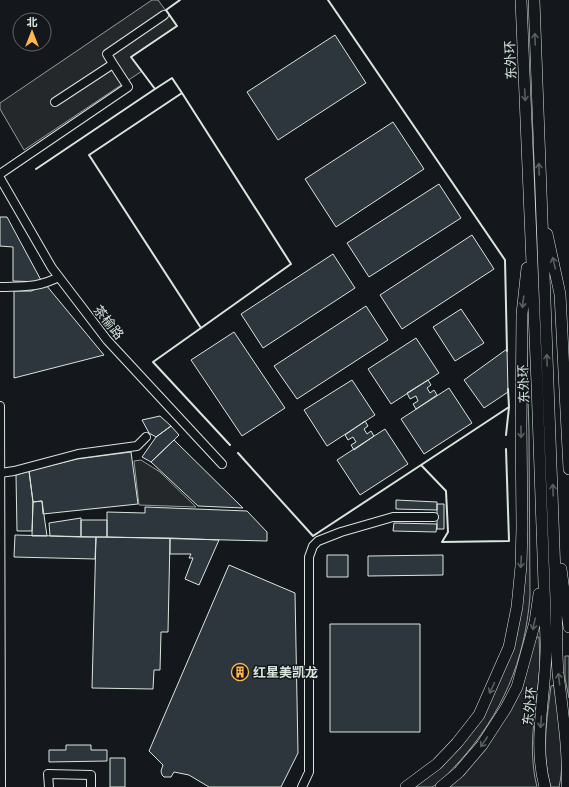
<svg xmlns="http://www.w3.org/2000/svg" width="569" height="787" font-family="'Sofia Sans Condensed','Noto Sans SC',sans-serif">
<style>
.green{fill:#202428;stroke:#939e99}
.parking{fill:#24282b;stroke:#939e99}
.building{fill:#2c363c;stroke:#d8e6dc}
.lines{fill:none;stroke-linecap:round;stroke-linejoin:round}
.minor-casing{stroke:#d8e6dc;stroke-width:10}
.major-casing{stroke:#d8e6dc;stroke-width:12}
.minor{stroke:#14181c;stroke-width:8}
.major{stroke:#14181c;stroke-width:11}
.wall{stroke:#d8e6dc;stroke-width:2}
.oneway{stroke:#59605f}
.labels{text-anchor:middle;stroke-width:3;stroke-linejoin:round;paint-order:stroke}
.street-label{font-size:13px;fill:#d8e6dc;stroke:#14181c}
.poi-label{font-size:13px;font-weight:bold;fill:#d8e6dc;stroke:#14181c;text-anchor:start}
</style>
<rect width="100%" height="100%" fill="#14181c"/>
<!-- green -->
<path class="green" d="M526,325l3,107 1,164c-5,65 -28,118 -71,166 -7,7 -18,21 -27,25 -5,0 -13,0 -19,0l61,-61 43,-91z
M535,637h4c0,8 1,17 1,25 -2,43 -14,81 -3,125h-89l30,-30z
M565,656h4v42l-4,-20z
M554,685c5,29 12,73 5,102h-8c-10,-32 -4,-69 0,-101z"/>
<!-- parking -->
<path class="parking" d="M152,0h6l19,26 -46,31 11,14 -118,79 -24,-41v-6z
M141,460l19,12 36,35 -57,-2 -5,-44z"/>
<!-- building -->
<path class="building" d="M335,35l31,48 -88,57 -31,-48z
M393,122l31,47 -88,58 -31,-48z
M439,184l22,34 -92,59 -22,-34z
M0,217h7l35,65 -29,-1v-34l-13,-1z
M472,235l22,34 -92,60 -22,-34z
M333,254l22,34 -92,60 -22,-34z
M46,285l58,70 -90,23v-87h17z
M366,306l22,34 -91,59 -23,-33z
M461,309l23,34 -29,18 -22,-34z
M234,332l51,76 -43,28 -51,-76z
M416,338l23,35 -48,31 -23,-35z
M507,349l1,43 -24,16 -20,-28z
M352,380l23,35 -48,31 -23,-36z
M428,380l3,5 -4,3 3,5 4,-3 3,5 -21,14 -3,-5 5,-3 -2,-5 -6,3 -3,-6z
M449,388l23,35 -48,31 -23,-35z
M160,416l11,10 -15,11 -7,-4 -7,-13z
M365,421l3,5 -4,3 3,5 4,-3 3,5 -20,14 -3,-5 5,-3 -3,-5 -5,3 -3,-5z
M171,426l8,9 -5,5 -23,22 -9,-5 14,-20z
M385,429l23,35 -48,31 -23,-35z
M174,440l69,68 -45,-2 -47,-44z
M131,452l7,52 -95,10 -1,-13 -9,1 -4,-31 48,-12z
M29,471l4,31 -1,29h-15l-1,-56z
M396,500l41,2v8l-41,-1z
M42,501l5,35h-15l1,-34z
M437,504h7v25h-7z
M145,507l102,4 20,21v9l-160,-4v-25l38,1z
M81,518v19l-31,-1 -1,-13z
M81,520h26v17h-26z
M394,523l43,1 -1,8 -43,-1z
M15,535l81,2 -1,22 -81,-2z
M96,537l74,1 -2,94h-7l-1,38h-6l-1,19 -61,-1z
M170,538l49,2 -20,45 -14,-6 8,-21h-4l2,-4h-21z
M327,555h21v22h-21z
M443,555v20l-75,1v-20z
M229,565l66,28 3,160 -17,34h-72l-20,-12 -15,-3 -3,5h-7l-2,-2 -1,-4 2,-6 -14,-14z
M330,624h90v108h-90z
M66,745h25v5h16v11l-58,1v-12h17z
M110,758h15v29h-15z"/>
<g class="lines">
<!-- minor casing -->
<g class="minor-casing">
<path id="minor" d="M113,64l-6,-10 57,-39
M0,174l128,-87 -15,-23 -58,38
M0,178l52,90 55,72 115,124
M0,287c24,-1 37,1 59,-10
M0,406l1,381
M0,473l14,-2 64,-17 59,-8 9,-9
M49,787l-1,-13 43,1v12
M302,787l7,-15v-215l4,-11 5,-5 23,-9 52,-15h41"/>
</g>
<!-- major casing -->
<g class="major-casing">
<path id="major" d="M521,0l16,384 9,258c1,48 -14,98 -1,145
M534,0c6,201 16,401 22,602 1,23 0,47 2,71 4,36 11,78 9,114
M547,234l13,60 9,175
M561,569l8,58
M406,787l31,-23 20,-21 22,-28 30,-68 8,-40 4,-41 1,-39 -1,-102 1,-111 5,-46
M441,787l18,-15 23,-27 24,-37 11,-21 18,-65 4,-28"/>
</g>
<!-- minor -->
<use href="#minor" class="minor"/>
<!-- major -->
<use href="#major" class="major"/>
<!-- wall -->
<path class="wall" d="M180,0l-14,10 11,16 -46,31 24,32 17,-11 10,15 109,171 -90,64 -112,-173 93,-62
M328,0l177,260 2,91
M36,169l119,-80
M201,328l-48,34 77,83
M508,389l1,18
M506,435l3,-28 -88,58 25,26 2,41 -6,10 67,-1 -3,-92
M238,453l75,83 108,-71"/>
</g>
<!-- one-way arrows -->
<defs><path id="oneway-shaft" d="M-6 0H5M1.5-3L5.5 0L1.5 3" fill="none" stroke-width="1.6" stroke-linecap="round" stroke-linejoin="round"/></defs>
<g class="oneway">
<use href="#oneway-shaft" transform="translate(535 39) rotate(-92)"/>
<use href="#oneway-shaft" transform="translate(525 95) rotate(87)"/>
<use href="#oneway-shaft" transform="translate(539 169) rotate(-92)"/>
<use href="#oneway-shaft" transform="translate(554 263) rotate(-103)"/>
<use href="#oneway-shaft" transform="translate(523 302) rotate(97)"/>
<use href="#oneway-shaft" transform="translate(547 360) rotate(-92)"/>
<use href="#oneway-shaft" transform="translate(521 432) rotate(89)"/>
<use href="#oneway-shaft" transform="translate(553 490) rotate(-92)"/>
<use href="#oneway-shaft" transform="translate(521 562) rotate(93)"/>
<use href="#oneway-shaft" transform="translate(534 624) rotate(102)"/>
<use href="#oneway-shaft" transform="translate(559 679) rotate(-97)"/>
<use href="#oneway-shaft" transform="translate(492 688) rotate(115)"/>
<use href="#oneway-shaft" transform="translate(541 722) rotate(94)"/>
<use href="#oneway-shaft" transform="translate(484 742) rotate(124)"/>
</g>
<!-- icons -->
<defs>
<g id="building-ring" transform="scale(0.9)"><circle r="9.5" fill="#14181c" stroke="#ffb74d" stroke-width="1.5"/><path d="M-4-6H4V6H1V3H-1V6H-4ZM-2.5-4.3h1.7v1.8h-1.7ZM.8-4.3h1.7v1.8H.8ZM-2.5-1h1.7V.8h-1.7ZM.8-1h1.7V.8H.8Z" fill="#ffb74d"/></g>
</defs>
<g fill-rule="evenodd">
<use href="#building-ring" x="240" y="672"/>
</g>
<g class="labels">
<!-- street labels -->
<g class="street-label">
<text transform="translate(510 60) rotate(-93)" y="5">东外环</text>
<text transform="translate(109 322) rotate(51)" y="5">茶榆路</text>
<text transform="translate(523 384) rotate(-92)" y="5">东外环</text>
<text transform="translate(529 706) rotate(-84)" y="5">东外环</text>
</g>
<!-- poi labels -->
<g class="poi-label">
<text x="253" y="677">红星美凯龙</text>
</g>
</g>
<!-- north arrow -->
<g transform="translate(32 32)"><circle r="19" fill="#14181c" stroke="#626a69"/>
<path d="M0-3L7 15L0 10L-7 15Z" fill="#ffb74d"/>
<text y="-6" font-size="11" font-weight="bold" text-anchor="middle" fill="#d8e6dc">北</text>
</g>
</svg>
